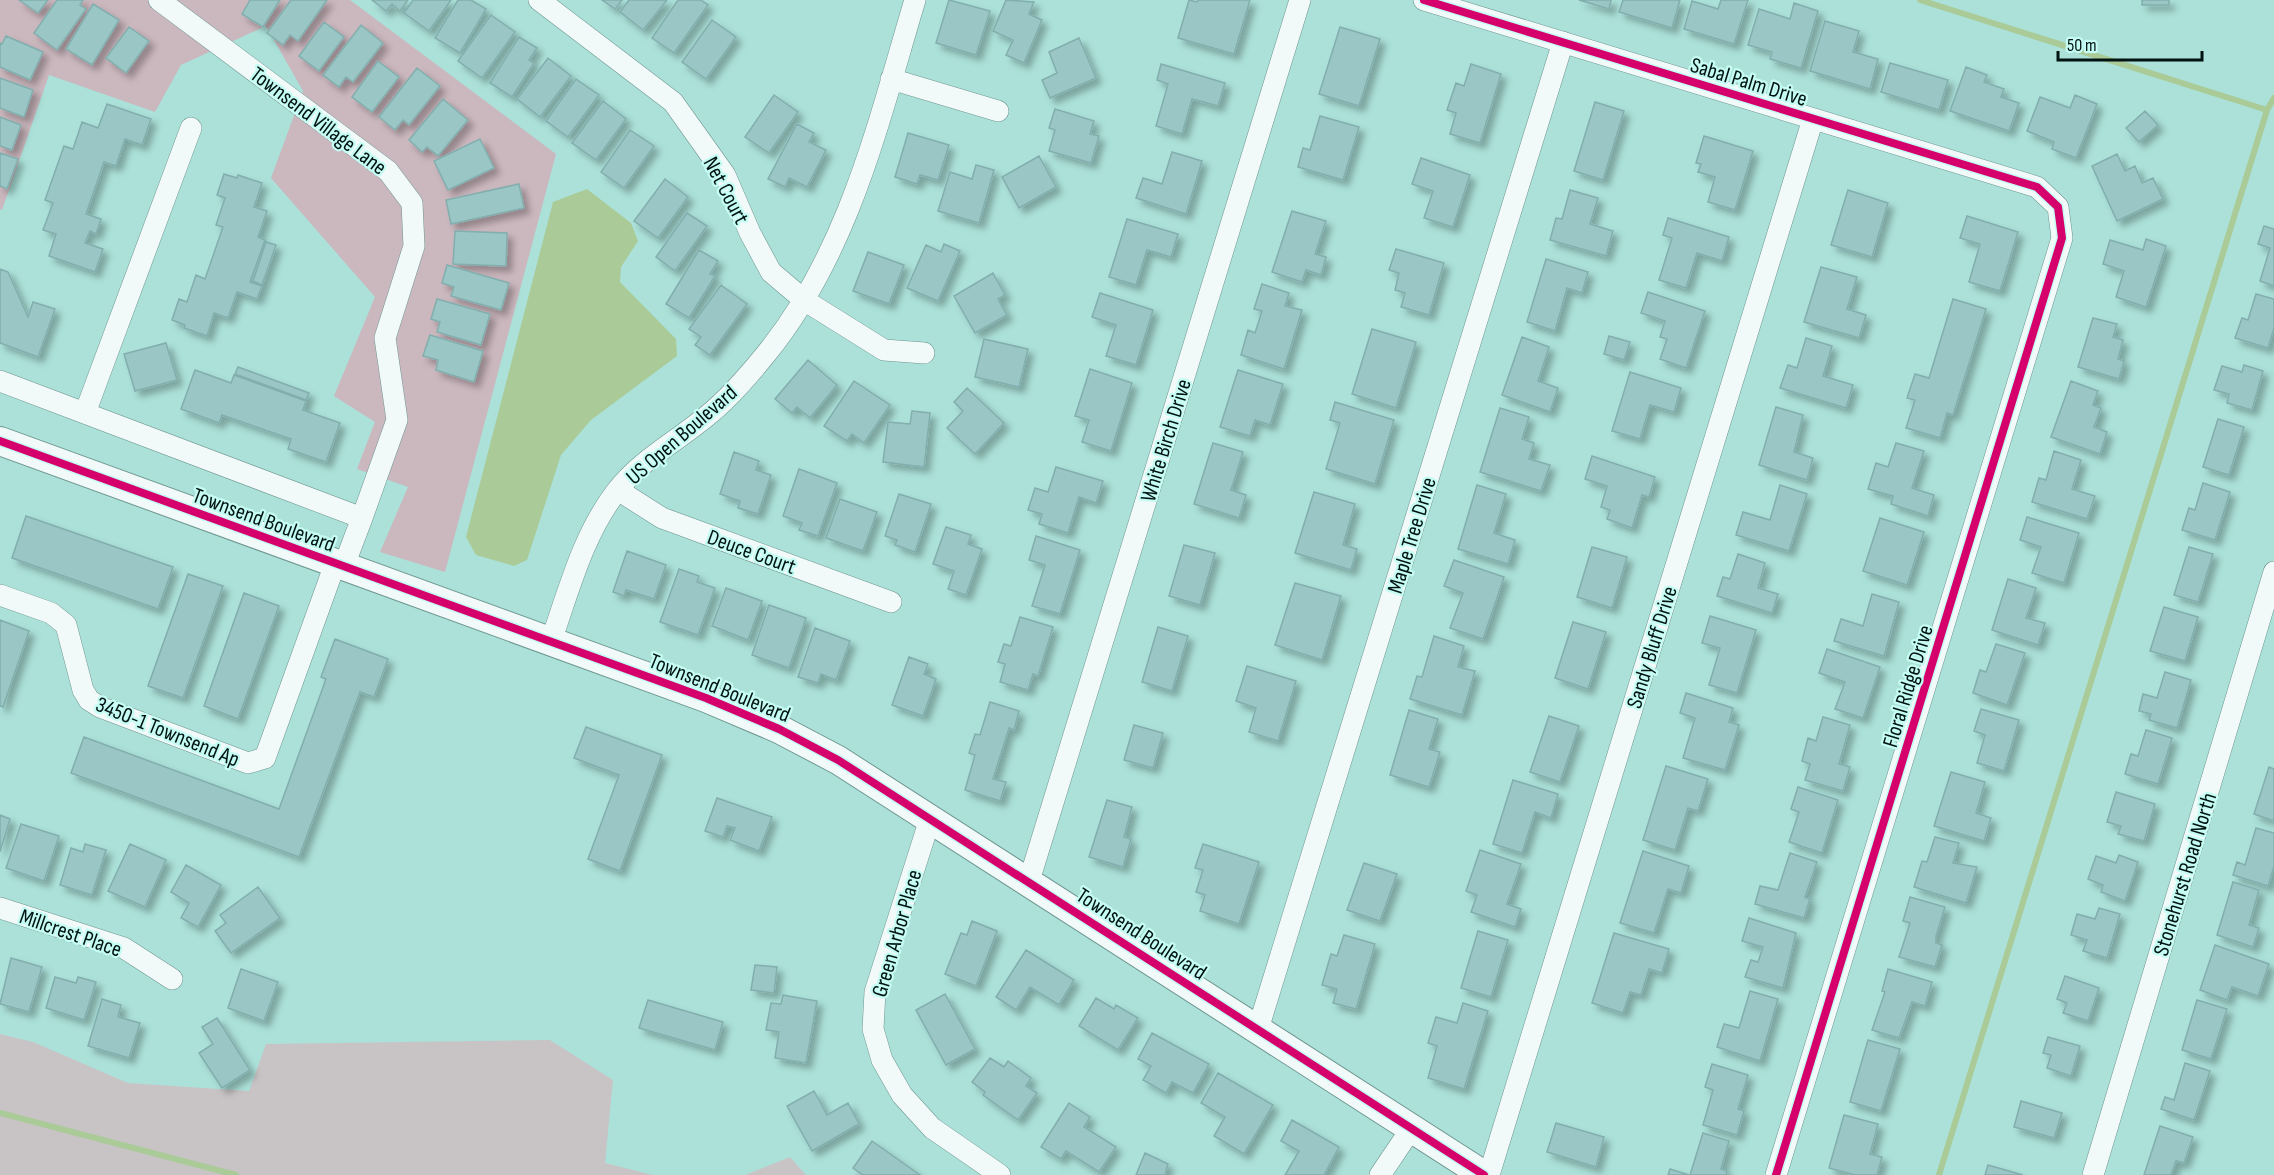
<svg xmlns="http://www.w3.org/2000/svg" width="2274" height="1175" font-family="'Sofia Sans Condensed',sans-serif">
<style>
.green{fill:#c8c4c6}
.forest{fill:#cbb7be}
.water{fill:#aacb97}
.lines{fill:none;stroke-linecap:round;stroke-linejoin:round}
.stream{stroke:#aacb97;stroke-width:6}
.building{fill:#9ac6c5;stroke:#82aead;stroke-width:1.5;filter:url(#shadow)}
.street-casing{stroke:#6e9691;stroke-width:22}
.secondary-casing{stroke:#6e9691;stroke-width:30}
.street{stroke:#f2faf9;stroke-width:21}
.secondary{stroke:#f2faf9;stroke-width:28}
.cycleway-casing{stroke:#c5fcf3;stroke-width:11}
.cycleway{stroke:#d6006c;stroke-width:8}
.labels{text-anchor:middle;stroke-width:4.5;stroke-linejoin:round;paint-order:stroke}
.street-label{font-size:22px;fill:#011311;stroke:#c5fcf3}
</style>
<defs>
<filter id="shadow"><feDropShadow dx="5.5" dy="5.5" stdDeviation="3" flood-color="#0004"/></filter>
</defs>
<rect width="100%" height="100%" fill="#abe1d9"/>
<!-- green -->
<path class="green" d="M0,1034l33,8 95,41 121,8 17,-47 284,-4 63,40 -8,83 48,12h-653z
M790,1157l16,18h-61z"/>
<!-- forest -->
<path class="forest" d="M0,0h350l206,154 -111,418 -65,-20 28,-65 -51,-18 18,-47 -41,-26 41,-99 -104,-119 32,-87 -37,-65 -85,39 -26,47 -106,-37 -47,135 -2,-1z"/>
<!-- water -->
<path class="water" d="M587,189l44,34 7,18 -17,26 -1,15 56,57 1,17 -86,64 -30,35 -34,105 -13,6 -38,-11 -10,-18 87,-335z"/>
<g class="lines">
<!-- stream -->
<path class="stream" d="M1920,0l347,110 -328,1065
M2267,110l7,-12
M0,1113l236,62"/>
</g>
<!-- building -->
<path class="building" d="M19,0h29l-10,13z
M57,0h26l-3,5 6,4 -29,41 -23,-17z
M250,0h30l-17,27 -21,-13z
M291,0h36l-29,41 -8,-6 -7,10 -16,-12z
M372,0h36l-8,11 -8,-7 -6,7z
M413,0h38l-22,31 -25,-18z
M458,0h13l15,9 -26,44 -25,-15z
M602,0h20l-7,9z
M629,0h38l-24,30 -23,-18z
M678,0h23l7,5 -34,48 -22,-15z
M949,0l41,11 -14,44 -40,-12z
M1006,0l28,2 -5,12 13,6 -18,43 -18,-8 7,-15 -20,-9z
M1189,0l8,2 1,-2h52l-16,54 -56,-16z
M1579,0h32l-2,9z
M1623,0h57l-8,28 -53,-16z
M1721,0h27l-14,44 -50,-15 8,-28 26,8z
M2142,0h27v5h-27z
M1794,3l24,8 -17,57 -31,-9 2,-7 -24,-7 11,-36 31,10z
M93,4l26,16 -27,45 -26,-16z
M491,15l24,17 -33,46 -24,-17z
M712,20l24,17 -30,42 -24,-17z
M1825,21l34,10 -6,21 25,7 -8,30 -60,-18z
M324,22l20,15 -25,34 -20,-15z
M361,25l22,18 -30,39 -7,-5 -7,10 -16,-12z
M129,27l20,14 -23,32 -20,-15z
M1340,27l40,12 -21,67 -40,-12z
M6,36l37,16 -13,28 -30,-13v-24l2,1z
M519,37l18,11 -8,12 5,3 -22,34 -22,-14z
M1079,38l17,40 -46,20 -8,-18 15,-7 -8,-21z
M548,58l23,18 -31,41 -23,-18z
M378,61l21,16 -27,35 -20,-15z
M1890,63l58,17 -9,30 -58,-18z
M1161,64l64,19 -7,23 -26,-7 -10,35 -26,-8 12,-42 -11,-4z
M1471,64l30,10 -21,69 -30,-9 6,-21 -9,-3 9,-27 8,3z
M1966,67l21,8 -3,7 20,7 -3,8 18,6 -10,28 -59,-20z
M417,68l23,18 -31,39 -6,-5 -8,10 -16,-13z
M0,78l33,12 -9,27 -24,-9z
M576,79l23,16 -31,42 -22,-16z
M774,95l24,17 -29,41 -24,-16z
M2075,95l22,9 -21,54 -24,-9 2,-7 -27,-11 13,-34 30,11z
M443,99l25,21 -30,36 -11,-9 -5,5 -13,-12z
M603,101l23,18 -30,41 -24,-17z
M1595,102l29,9 -21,69 -29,-9z
M107,104l44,15 -9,26 -17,-6 -9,27 -12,-4 -18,52 15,5 -5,15 -6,-3 -5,12 18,6 -8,23 -46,-16 7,-22 -13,-4 10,-27 -8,-3 19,-54 9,3 9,-27 16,6z
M1055,109l39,12 -4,13 9,2 -8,27 -42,-12 6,-21 -6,-2z
M2145,111l13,14 -19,17 -13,-14z
M1320,116l39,11 -16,53 -45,-13 5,-19 7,2z
M0,117l21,8 -9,25 -12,-4z
M797,124l17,9 -5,9 17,8 -19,37 -18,-9 -4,9 -17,-8z
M630,130l24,16 -30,42 -23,-16z
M908,133l41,12 -11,35 -18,-5 -3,9 -22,-7z
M1704,136l49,15 -18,59 -27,-8 7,-25 -17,-5 3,-8 -5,-1z
M480,139l14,29 -46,22 -14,-29z
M1172,152l30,9 -16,53 -50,-16 7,-20 19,6z
M0,153l18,6 -11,30 -7,-3z
M2117,154l8,17 10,-5 7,17 11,-5 10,21 -46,22 -25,-55z
M1039,156l17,31 -37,21 -17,-31z
M1421,158l49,17 -17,52 -29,-9 9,-27 -21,-7z
M976,165l18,5 -15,53 -41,-12 12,-39 22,7z
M224,174l13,4 1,-3 24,8 -8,24 13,4 -9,26 7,3 -15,42 12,4 -5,13 -20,-7 -9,26 -14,-5 -7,23 -23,-8 1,-3 -13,-5 7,-21 8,3 9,-27 9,4 18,-52 -7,-2 9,-27 -8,-3z
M665,179l23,18 -30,41 -24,-17z
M519,184l5,24 -73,16 -5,-24z
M1570,190l28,8 -8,26 23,7 -7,25 -56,-16 6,-22 6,1z
M1848,190l40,13 -16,54 -41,-12z
M1292,211l34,10 -11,33 11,3 -5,18 -15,-5 -4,12 -30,-10z
M687,213l20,13 -32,45 -19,-14z
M1967,216l51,16 -18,59 -31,-9 11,-38 -20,-6z
M1668,218l61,19 -7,24 -25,-8 -11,35 -27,-8 13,-42 -9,-3z
M1127,219l51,15 -7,23 -24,-7 -11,35 -27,-8z
M2264,226l10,3v57l-14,-5 10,-33 -12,-4z
M455,231l52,2 -1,33 -53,-2z
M2146,239l20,7 -20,61 -30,-10 8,-26 -21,-7 7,-24 33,10z
M266,242l10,3 -14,40 -9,-4z
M944,244l16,7 -22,50 -31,-13 19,-43 15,7z
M1396,249l48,14 -15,52 -28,-8 4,-14 -10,-3 4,-17 -10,-3z
M699,250l19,11 -8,13 5,2 -26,42 -23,-14z
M868,252l36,13 -15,39 -36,-13z
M1546,259l42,13 -6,21 -15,-5 -12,43 -28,-9z
M447,265l62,18 -8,27 -50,-14 3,-9 -12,-4z
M1821,267l36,10 -10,32 19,6 -7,23 -55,-16z
M0,269l8,3 20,45 5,-15 22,7 -17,48 -38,-14z
M993,273l12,22 -7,4 9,16 -32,18 -21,-37z
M1262,284l27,9 -4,13 17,4 -18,59 -43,-14 7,-25 7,3 7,-22 -8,-2z
M721,285l26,19 -37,51 -15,-10 6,-8 -12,-8z
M1648,292l57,19 -19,57 -26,-9 7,-20 -7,-2 5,-16 -24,-8z
M1100,293l53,17 -17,55 -30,-9 10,-31 -24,-8z
M2256,294l18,5v29l-6,20 -33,-10 7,-20 6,2z
M437,299l53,15 -9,31 -44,-13 3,-10 -9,-3z
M1953,299l33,10 -33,106 -6,-2 -7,25 -34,-10 9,-28 -8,-2 8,-24 14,4z
M2093,318l24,6 -4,13 10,3 -5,19 6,2 -5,18 -41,-12z
M1372,329l44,13 -20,66 -44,-14z
M430,335l53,16 -9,31 -38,-12 2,-10 -15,-4z
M1609,336l21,6 -6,18 -20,-6z
M1522,337l27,10 -11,34 20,7 -8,24 -48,-17z
M1806,338l26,8 -9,30 30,9 -7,23 -66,-20 8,-23 9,3z
M984,339l44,10 -9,38 -44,-10z
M166,343l11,37 -42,11 -11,-37z
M808,360l29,25 -27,33 -13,-11 -5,6 -17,-14z
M2244,365l19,6 -11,39 -25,-7 2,-9 -15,-4 8,-24 20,6z
M238,367l71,26 -3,7 -71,-26z
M1090,369l42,14 -21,68 -29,-9 7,-22 -14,-4z
M195,370l36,13 3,-8 72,26 -3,9 37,13 -14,39 -38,-13 3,-10 -69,-24 -3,8 -38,-14z
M1238,370l45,14 -13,41 -15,-5 -5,16 -30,-9z
M1630,372l51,16 -7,24 -24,-7 -10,34 -28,-8z
M854,381l36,24 -26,38 -12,-9 -5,7 -23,-15z
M2071,381l27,10 -5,14 8,3 -7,19 13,5 -7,22 -49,-17z
M967,388l37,35 -29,31 -28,-26 16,-17 -9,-9z
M1335,402l59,18 -19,64 -49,-15 14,-46 -10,-3z
M1776,407l27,8 -9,37 19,6 -6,22 -48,-15z
M1500,408l29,9 -7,22 12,4 -5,16 21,6 -9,26 -61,-19z
M912,411l18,2 -6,54 -41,-5 5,-40 22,2z
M2218,419l26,8 -15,48 -26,-8z
M1213,443l30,9 -12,38 15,5 -7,23 -45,-14z
M1896,443l28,8 -12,37 22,7 -6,21 -37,-12 2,-8 -25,-7 8,-26 12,4z
M2054,451l27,9 -9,29 23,7 -8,23 -55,-17 7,-24 7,2z
M734,452l25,9 -3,9 15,5 -13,39 -20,-6 2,-7 -20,-7z
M1592,456l63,21 -6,20 -7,-2 -10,33 -25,-9 3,-9 -9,-3 6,-21 -22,-7z
M1056,467l47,14 -7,22 -17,-6 -11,36 -29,-9 3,-10 -14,-4 7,-22 13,4z
M799,469l38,14 -19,53 -19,-6 3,-7 -19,-7z
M2203,483l27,9 -15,48 -33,-10 7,-22 6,2z
M1477,485l29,9 -12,39 21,7 -7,24 -50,-15z
M1780,485l27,9 -18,57 -53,-16 7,-23 27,8z
M1314,492l41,12 -12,41 14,4 -6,21 -56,-17z
M899,494l32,10 -16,48 -20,-7 2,-5 -12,-4z
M840,499l37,13 -14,39 -37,-13z
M26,516l147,51 -15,42 -146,-51z
M2027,517l52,16 -15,50 -32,-10 9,-26 -21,-7z
M1880,518l44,14 -17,53 -44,-14z
M946,527l25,8 -3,9 14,5 -16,46 -18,-6 6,-18 -21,-7z
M1036,536l44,14 -20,64 -28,-8 13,-41 -16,-5z
M1184,545l31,8 -15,52 -31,-9z
M1592,547l35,10 -15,51 -35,-11z
M2189,547l24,7 -15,48 -24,-7z
M627,551l39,14 -12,34 -28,-9 -2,6 -11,-4z
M1738,554l27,9 -7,25 20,6 -6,19 -55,-17 6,-19 7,2z
M1454,560l50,17 -21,62 -33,-11 13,-35 -19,-7z
M679,569l20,7 -2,6 18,6 -17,47 -38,-13z
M188,574l35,12 -40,112 -35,-12z
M2008,579l28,9 -10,30 19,5 -7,22 -46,-15z
M1295,583l46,13 -19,64 -47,-15z
M726,588l36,13 -14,39 -36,-14z
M244,593l35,13 -41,113 -34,-13z
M1872,594l27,8 -15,54 -50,-15 7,-22 22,7z
M769,605l37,13 -17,50 -37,-13z
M2164,607l34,10 -13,44 -35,-10z
M1710,616l46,14 -19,63 -28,-8 11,-37 -18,-5z
M1020,617l33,10 -15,49 -5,-2 -5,16 -28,-8 5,-18 -7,-2 6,-18 7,2z
M0,620l29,11 -26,76 -3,-1z
M1573,622l33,10 -18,57 -33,-11z
M1158,627l30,9 -16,55 -30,-9z
M815,628l35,13 -14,39 -15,-6 -3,9 -20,-6z
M1434,636l30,10 -6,21 17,4 -13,44 -52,-16 7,-23 5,1z
M335,639l53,20 -14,38 -14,-5 -61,165 -228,-84 13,-36 195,72 47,-130 -5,-2z
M1996,644l29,9 -18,52 -34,-12 7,-23 6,2z
M1827,649l53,18 -17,51 -28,-9 10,-27 -26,-9z
M909,657l19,7 -4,10 12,5 -13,37 -31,-11z
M1247,666l49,15 -18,60 -29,-9 7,-24 -20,-7z
M2165,672l26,8 -14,48 -28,-8 2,-6 -12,-3 4,-17 14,4z
M1686,693l47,15 -4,14 10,3 -14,45 -42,-12 12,-40 -15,-5z
M990,702l29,9 -5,19 -5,-2 -16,51 13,3 -6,19 -35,-11 10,-35 -6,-2 6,-19 5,1z
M1981,709l38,11 -15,51 -27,-8 8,-28 -11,-4z
M1409,710l29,9 -9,30 11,3 -11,35 -39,-12z
M1549,716l30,10 -19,56 -30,-10z
M1823,717l27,8 -11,39 11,3 -7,24 -38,-11 5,-16 -8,-3 6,-23 8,3z
M1134,725l29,8 -10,35 -29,-8z
M586,727l76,28 -42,116 -32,-12 31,-84 -45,-17z
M2146,730l26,8 -14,46 -33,-10 6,-20 7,2z
M1666,766l42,13 -10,32 -10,-3 -13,42 -32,-10z
M2269,767l5,2v52l-20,-7z
M1951,772l34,10 -9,31 15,5 -7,23 -50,-15z
M1513,780l45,14 -7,24 -16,-6 -13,41 -29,-9z
M1798,787l40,13 -16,53 -33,-11 10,-30 -8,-3z
M2116,792l39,12 -11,37 -26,-7 3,-8 -14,-4z
M717,798l55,19 -13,34 -29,-11 5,-12 -8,-2 -4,11 -18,-6z
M1107,800l25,7 -8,30 7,2 -8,28 -34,-10z
M0,815l10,4 -10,33z
M21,824l38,12 -15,45 -38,-13z
M2256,828l18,5v33l-6,20 -35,-11 4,-13 8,3z
M1935,837l24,6 -6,20 24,4 -11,36 -52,-16 8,-26 5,1z
M85,844l21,6 -14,45 -32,-10 11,-37 12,4z
M130,844l36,16 -21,47 -37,-16z
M1203,844l56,18 -20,62 -39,-13 5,-16 -9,-3 7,-22 -8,-2z
M1480,850l41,14 -14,40 14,5 -6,18 -44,-15 6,-17 -11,-4z
M1643,851l46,15 -8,27 -13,-4 -14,44 -34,-10z
M1790,853l27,9 -12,35 5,2 -6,19 -49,-14 5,-18 18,4z
M2119,855l19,7 -13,39 -24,-9 2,-7 -15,-6 8,-23 20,7z
M1364,863l33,11 -17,47 -33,-11z
M186,865l35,20 -23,42 -17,-9 8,-15 -18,-11z
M2233,882l26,8 -10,35 10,3 -6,19 -36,-12z
M258,887l22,31 -49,35 -16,-22 11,-8 -6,-8z
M1910,897l35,10 -9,29v7l6,2 -7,22 -36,-10 11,-34 -7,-2z
M2099,908l21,6 -13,44 -24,-7 4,-11 -16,-5 6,-21 18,5z
M1749,918l47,15 -13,55 -38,-11 6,-17 7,2 5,-15 -21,-6z
M972,921l25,10 -21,55 -31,-12 16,-41 6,2z
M1478,931l30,9 -17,57 -30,-9z
M1614,933l55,16 -7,24 -13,-4 -8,26 -11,-3 -7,21 -31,-10z
M1344,935l31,9 -19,65 -23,-6 4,-14 -15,-4 9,-31 6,2z
M2215,945l54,19 -11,32 -26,-9 -5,13 -27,-10z
M1026,950l48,30 -15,25 -29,-18 -14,23 -20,-13z
M11,958l31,9 -13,45 -29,-8z
M755,965l22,2 -3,26 -23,-3z
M241,969l37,13 -14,39 -36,-13z
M1888,969l44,13 -7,24 -13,-4 -13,36 -27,-8 13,-38 -3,-1z
M2065,976l34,12 -11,33 -25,-8 4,-10 -10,-4z
M55,977l21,6 2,-6 18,5 -12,38 -38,-12z
M1750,991l28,8 -18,62 -43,-14 7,-23 15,4z
M945,994l30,55 -29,16 -30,-55z
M783,995l34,6 -11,62 -31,-5 4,-26 -13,-2 5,-27 10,1z
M1096,998l18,11 2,-4 22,13 -20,32 -39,-24z
M102,999l19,6 -3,12 22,6 -11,35 -41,-12z
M648,1000l75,22 -8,28 -76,-22z
M2197,1000l30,9 -16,50 -29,-9z
M1463,1003l25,8 -24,78 -36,-11 9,-32 -9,-3 8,-26 21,6z
M217,1018l33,52 -28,18 -23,-35 14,-9 -11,-17z
M1152,1033l57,31 -16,29 -21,-11 -6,11 -23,-13 8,-14 -13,-7z
M2048,1037l32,9 -9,30 -24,-8 4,-13 -8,-2z
M1868,1040l32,9 -19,62 -31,-9z
M990,1058l14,9 4,-6 23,17 -5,8 11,7 -19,27 -35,-25 2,-3 -13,-10z
M2185,1063l25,8 -16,49 -33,-11 4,-12 9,3z
M1712,1064l36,11 -10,34 6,2 -7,24 -34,-10 10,-35 -8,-3z
M1218,1073l55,32 -29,49 -30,-18 11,-19 -24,-14z
M814,1091l13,24 21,-12 11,21 -47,27 -25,-45z
M2021,1101l41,12 -8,25 -40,-11z
M1069,1103l21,14 -6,10 32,20 -17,25 -33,-21 -5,8 -20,-12z
M1844,1115l34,9 -8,30 12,3 -5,18h-22l-26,-7z
M1292,1120l47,27 -15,28h-39l14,-24 -18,-10z
M1556,1123l48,14 -8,30 -49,-15z
M2160,1126l33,11 -9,26 -8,-2 -5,14h-27z
M1703,1133l26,8 -8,28 6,2 -1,4h-36z
M872,1141l48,34h-57l-10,-7z
M1145,1153l23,11 -3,11h-29z
M1988,1165l35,10h-38z
M1670,1169l19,6h-21z"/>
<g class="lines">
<!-- street casing -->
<g class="street-casing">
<path id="street" d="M159,0l229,171 24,32 2,43 -29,92 12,82 -35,98
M539,0l134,102 52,73 25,58 21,39 33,28 80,50 40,3
M1424,0l613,187 21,20 4,31 -286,937
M891,79l107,32
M0,381l362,137 -19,50
M85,413l106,-285
M618,490l44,28 229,84
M0,595l51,18 15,12 17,65 6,10 11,7 148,56 17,-5 70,-194
M551,641c18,-51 32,-106 65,-149 23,-31 61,-51 91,-76 21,-17 42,-41 59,-62 83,-102 112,-231 149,-354
M930,819l-55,173 -2,37 9,31 20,35 30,33 68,47
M1029,881l271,-881
M0,908l124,40 48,31
M1258,1029l305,-987
M1380,1175l31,-46
M1489,1175l324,-1056
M2093,1175l181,-603"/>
</g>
<!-- secondary casing -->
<g class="secondary-casing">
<path id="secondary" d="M0,441l706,257 73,31 59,31 646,415"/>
</g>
<!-- street -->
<use href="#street" class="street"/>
<!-- secondary -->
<use href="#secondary" class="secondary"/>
<!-- cycleway casing -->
<g class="cycleway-casing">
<path id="cycleway" d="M1424,0l613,187 21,20 4,31 -286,937
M0,441l706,257 73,31 59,31 646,415"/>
</g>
<!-- cycleway -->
<use href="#cycleway" class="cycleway"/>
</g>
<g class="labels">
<!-- street labels -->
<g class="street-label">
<text transform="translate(1749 81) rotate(17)" y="8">Sabal Palm Drive</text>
<text transform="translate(319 120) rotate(37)" y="8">Townsend Village Lane</text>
<text transform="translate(727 190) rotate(62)" y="8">Net Court</text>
<text transform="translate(681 434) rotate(-41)" y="8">US Open Boulevard</text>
<text transform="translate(1165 440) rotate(-73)" y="8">White Birch Drive</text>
<text transform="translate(264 519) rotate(20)" y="8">Townsend Boulevard</text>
<text transform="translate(1411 535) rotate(-73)" y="8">Maple Tree Drive</text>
<text transform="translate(752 551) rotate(20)" y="8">Deuce Court</text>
<text transform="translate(1651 647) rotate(-73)" y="8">Sandy Bluff Drive</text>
<text transform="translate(1907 686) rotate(-73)" y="8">Floral Ridge Drive</text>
<text transform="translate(720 687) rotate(22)" y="8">Townsend Boulevard</text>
<text transform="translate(168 731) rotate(22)" y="8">3450-1 Townsend Ap</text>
<text transform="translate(2184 874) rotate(-73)" y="8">Stonehurst Road North</text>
<text transform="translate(71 932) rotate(19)" y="8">Millcrest Place</text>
<text transform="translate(896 933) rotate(-74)" y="8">Green Arbor Place</text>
<text transform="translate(1142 933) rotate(33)" y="8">Townsend Boulevard</text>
</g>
</g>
<!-- scale -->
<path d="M2058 51v9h144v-9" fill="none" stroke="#011311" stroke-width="3"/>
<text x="2067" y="51" font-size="18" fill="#011311" stroke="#c5fcf3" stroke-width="4.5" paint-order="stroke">50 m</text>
</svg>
